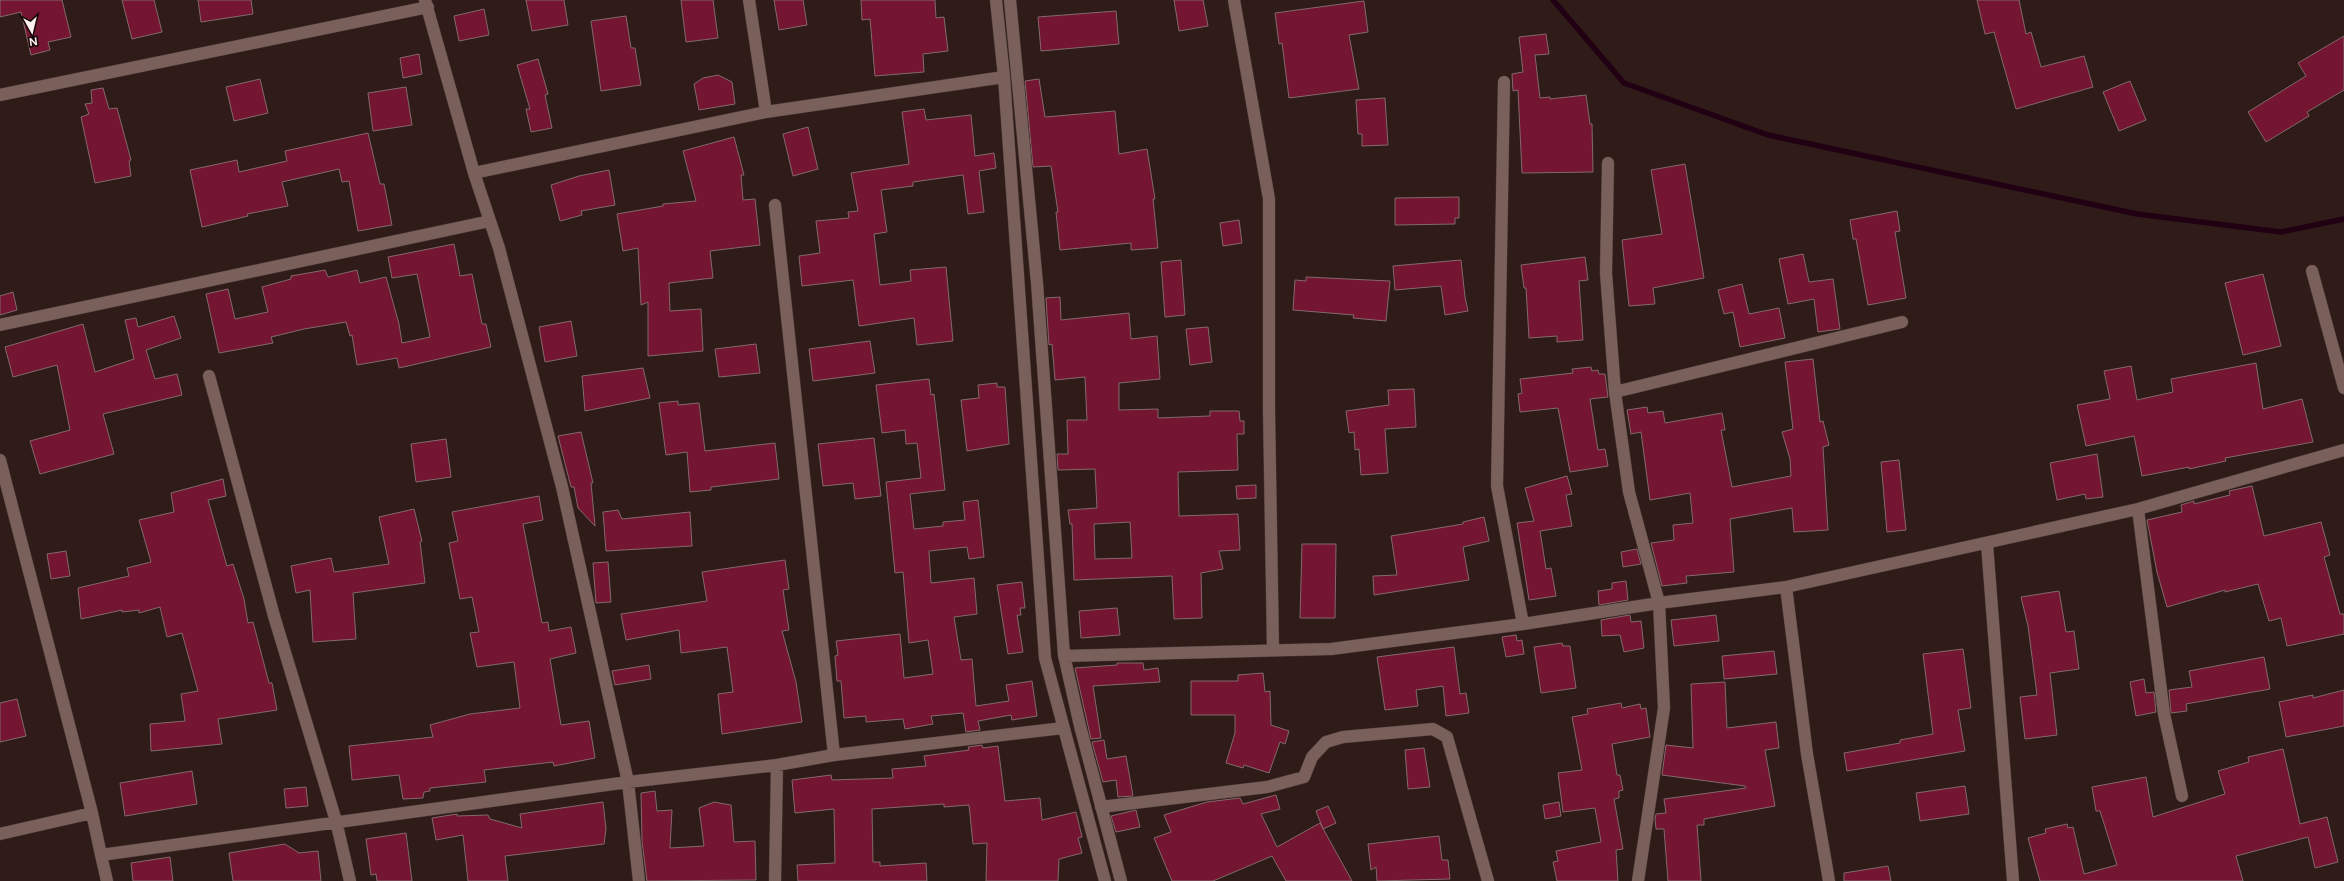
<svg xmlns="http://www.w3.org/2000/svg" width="2344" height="881" font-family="Figtree,sans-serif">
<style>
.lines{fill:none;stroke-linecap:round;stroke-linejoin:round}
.stream{stroke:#220013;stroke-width:5.5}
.building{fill:#741532;stroke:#83696c;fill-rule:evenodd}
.minor-casing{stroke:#493836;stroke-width:13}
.minor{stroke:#79605b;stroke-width:12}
</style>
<rect width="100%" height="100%" fill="#2f1b17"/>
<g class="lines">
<!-- stream -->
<path class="stream" d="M1553,0l71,83 144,52 369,79 144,18 63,-13"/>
</g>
<!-- building -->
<path class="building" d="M0,0h62l9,37 -23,5 2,8 -19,5 -10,-43 -21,5z
M122,0h32l8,32 -30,7z
M198,0h53l2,14 -52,8z
M526,0h38l4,25 -36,6z
M681,0h32l5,38 -32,4z
M774,0h29l4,25 -28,5z
M861,0h74l1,18 8,-1 4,34 -25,3 1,18 -49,4 -5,-57 -8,1z
M1174,0h29l5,26 -29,5z
M1977,0h42l7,34 5,-2 10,35 43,-11 9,31 -77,22 -22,-77 -9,2z
M1364,1l4,31 -19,3 10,54 -70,9 -7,-55 -3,1 -4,-31z
M484,9l5,26 -30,6 -5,-25z
M1116,11l3,33 -78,7 -3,-34z
M626,16l5,32h4l6,37 -40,6 -10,-70z
M1546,34l3,20 -14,1 5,43 10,-1v2l36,-4 4,29h2l1,48 -71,1 -4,-83 -5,1 -1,-17 11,-2 -4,-35z
M2344,36v54l-37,22 2,4 -43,26 -18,-30 58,-36 -8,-13z
M419,54l3,20 -19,4 -3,-20z
M538,59l10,35 -3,1 7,33 -21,4 -5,-23h4l-13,-44z
M718,75l14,7 3,22 -36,6 -5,-26 9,-6z
M260,79l8,34 -34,8 -8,-34z
M1039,79l6,38 70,-6 4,43 28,-5 8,50h-2l5,49 -27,2v-7l-71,7 -4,-38h2l-7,-46 -18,1 -8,-86z
M2130,81l16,39 -27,11 -16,-39z
M406,87l6,38 -39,6 -5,-38z
M103,88l6,21 8,-1 14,52 -2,1 2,15 -36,7 -14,-66 8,-3 -4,-10 7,-1 -1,-13z
M1385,98l3,47 -26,1v-12h-4l-2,-34z
M924,109l2,11 45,-5 4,41 19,-3 2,15 -17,3 5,41 -16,2 -5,-39 -50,7v4l-32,4 6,42 -13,2 6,51 31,-4 -1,-11 36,-3 7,74 -36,4 -3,-27 -55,8 -6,-46 -51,6 -3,-30 21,-3 -4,-32 33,-3 -1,-6 10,-1 -7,-38 58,-9 -7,-52z
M808,127l10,42 -25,7 -10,-42z
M368,133l12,51h4l8,41 -34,6 -9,-50 -7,1 -3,-13 -57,13 6,24 -41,8 1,2 -46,11 -12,-57 47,-10 2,12 48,-11 -2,-10z
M734,137l10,38h-3l2,25 12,-1 5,46 -50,6 3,27 -44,5 1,28 31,-2 2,42 -55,5v-54l-7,3 -3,-57 -15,3 -6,-37 46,-8v-2l33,-3 -13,-50z
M1685,164l19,114 -51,10 2,16 -26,2 -7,-66 40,-6 -11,-64z
M609,170l6,35 -34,6 1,4 -22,6 -9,-36 28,-9z
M1459,197v21h-4v6l-60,1v-27z
M1897,211l3,20 -5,1 11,66 -38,7 -12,-66h-3l-3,-19z
M1239,220l3,23 -19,3 -3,-23z
M454,244l6,32 12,-2 10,50h4l5,23 -92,21 -2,-10 -40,7 -5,-30 -2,1 -4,-14 -42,7 -33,8 2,6 -54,10 -13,-59 22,-5 7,30 33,-7 -6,-25 29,-8v-3l34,-6 3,7 29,-7 3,13 26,-6 13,47 3,19 28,-6 -13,-63 -25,4 -4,-21z
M1803,254l6,28 24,-3 7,50 -22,3 -4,-33 -26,5 -9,-45z
M1585,257l3,23 -9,1 4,59 -26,2v-6l-28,2 -3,-50h-2l-3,-23z
M1181,260l4,55 -20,2 -4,-55z
M1461,260l4,37 3,14 -23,4 -4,-29 -46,4 -2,-24z
M2263,274l18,72 -38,9 -18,-72z
M1306,277l84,4 -4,40 -33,-3 1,-3 -61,-5 2,-30 11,1z
M1742,284l7,30 30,-6 6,30 -45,9 -7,-35 -9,2 -6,-24z
M13,292l4,18 -17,5v-19z
M1060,297l1,23 68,-7 2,26 26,-3 3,43 -41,4v27l39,-1v9l52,-2v-5h29l1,10h4v13h-7l1,36 -60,2 1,44 59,-2 2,36 -21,1 4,18 -22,4 1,45 -28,1 -2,-43 -98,4 -2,-56h-2l-2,-14 29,-2 -2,-39 -37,1 -1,-16h11l-1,-34h20l-2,-43 -30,3 -3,-36 -3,1 -3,-47zM1130,522l2,36 -37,1 -1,-35z
M174,316l7,22 -35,12 9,29 22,-5 5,21 -79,19 11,40 -74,20 -10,-33 40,-11 -13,-65 -44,12 -8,-30 78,-23 12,48 39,-13 -9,-39 11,-2 2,9z
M571,321l6,35 -32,6 -6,-35z
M1208,327l4,35 -22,3 -4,-36z
M870,341l5,32 -62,8 -4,-32z
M756,344l4,29 -41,4 -4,-28z
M1813,359l7,63 3,-1 6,24 -6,2 5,83 -34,2 -2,-24 -62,11 4,53 -48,4 1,7 -25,3 -11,-43 23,-3 -1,-15 20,-2 -3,-30 -40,7 -9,-68 -10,2 -4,-24 20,-3 1,6 15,-2 2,12 57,-10 3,17h-4l11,57 59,-11 -1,-17 -8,-27 11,-3 -8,-67z
M2256,363l7,46 39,-10 11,43 -88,16 1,3 -37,8v-2l-47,9 -8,-40 -48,10 -9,-41 33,-6 -6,-28 27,-5 6,34 36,-8 -2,-13z
M1591,367l1,4 6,-1 1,4h6l3,23 -18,2 8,51 7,-1 3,17 -38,6 -12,-64 -38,4 -2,-18 4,-1 -2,-14 53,-6 -1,-4z
M643,368l7,30 -65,13 -3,-35z
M929,379l2,16 3,-1 11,96 -35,4 4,35 29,-3v-4l22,-2 -2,-18 15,-2 6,57 -15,2 -2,-12 -38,4 2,32 43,-5 3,36 -23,3 7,43 11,-1 4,47 33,-5 -3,-16 26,-4 5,35 -25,4 -1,-5 -33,6 2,9 -14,2 -3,-19 -32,3 2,8 -28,5 -2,-10 -37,3v-6l-22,2 -3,-37h-4l-2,-25 3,-1 -2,-14 64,-7 4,44 29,-4 -5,-34 -19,3 -6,-71 -8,1 -9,-91 35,-4 -4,-35 -11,1 -1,-14 -23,3 -6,-48z
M997,383v4h8l4,57 -42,7 -6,-51 18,-2 -1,-13z
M1414,389l2,38 -31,2 3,44 -27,2 -2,-26 -4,1 -1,-18 -5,1 -3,-22 43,-6 -1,-15z
M678,401v4l21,-2 6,48 70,-8 4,36 -68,8v3l-21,2 -3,-40 -21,3 -7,-52z
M581,432l12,51h-2l4,43 -17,-18 -4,-21h-3l-13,-51z
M874,438l7,58 -26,3 -2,-16 -30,3 -5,-42z
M446,439l5,38 -35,5 -5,-38z
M2097,454l6,43 -17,2 -1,-5 -28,6 -7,-37z
M1899,460l7,70 -19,2 -6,-70z
M1567,476l5,18 -6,1 6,31 -32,5 6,38 5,-1 5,28 -27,4 -12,-77 17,-2 -9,-33z
M223,479l3,17 -18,4 19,66 6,-2 11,35 4,24 5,-1 16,61h3l5,27 -59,9 4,25 -71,7 -1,-27 35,-3 -4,-27 17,-3 -16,-58 -15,4 -7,-30 -21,6v-3l-17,2v-2l-41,9 -3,-31 51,-12 -2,-8 24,-6 -12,-42 35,-8 -3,-19z
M1256,485v13l-19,1 -1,-13z
M2252,486l12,50 57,-14 9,33 -6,2 16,57h4v20l-57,12 -6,-28 -12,3 -11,-37 -33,8v-2l-58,17 -10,-35 -10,-52 35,-8 -1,-7 13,-4v3l36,-9 -1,-4z
M539,496l4,24 -20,4 19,99 6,-1 1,9 22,-4 5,26 -26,6 11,66 28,-4 6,37 -41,8 -1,-4 -69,8 2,12 -56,6v3l-6,1 -1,6 -20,1 -4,-24 -47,5 -3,-34 84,-9 -3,-12 40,-11 50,-6 -6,-46 -37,5 -7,-34 9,-1 -7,-35 -12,2 -11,-56 9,-2 -6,-29z
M414,509l8,32 -2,1 5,41 -72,10 3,46 -43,3 -3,-52 -14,3 -5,-27 40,-8 3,14 55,-8 -10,-47z
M618,510l4,9 68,-7 2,34 -86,5 -3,-39z
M1484,517l5,24 -26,6 6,33 -95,15 -1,-19 24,-1 -6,-39 72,-12v-2z
M1302,544h34l-1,74h-35z
M1637,549l4,15 -18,3 -2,-15z
M66,551l4,25 -19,3 -4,-25z
M785,560l4,29 -6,1 6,40 -7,1 14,51 6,40 -80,12 -4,-40 15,-2 -6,-45 -46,6 -2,-23 -53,10 -5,-26 86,-13 -5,-29z
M608,562l3,40 -15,1 -3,-40z
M1626,581l2,19 -29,5 -1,-14 14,-2v-6z
M1022,582l3,26h-5l1,7h-4l6,37 -15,2 -11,-69z
M2059,591l7,41 8,-1 5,38 -29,4 7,62 -32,4 -5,-42 17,-2 -9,-69 -7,-29z
M1117,608l3,27 -39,3 -2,-27z
M1630,615l1,7 10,-1 3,27 -20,4 -4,-17 -18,1 -1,-16z
M1716,615l3,26 -45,5 -3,-26z
M1516,635l1,6 5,-1 2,14 -18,3 -4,-20z
M1562,643l1,3h7l6,42 -35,5 -7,-46z
M1454,647l6,47 6,-1 3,20 -23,3 -3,-30 -27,4 2,16 -33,4 -8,-53z
M1963,649l8,59 -13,2 7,41 -118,20 -3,-18 56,-10v-3l33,-6 -10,-80z
M1774,651l3,23 -53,5 -2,-23z
M2264,657l6,32 -84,15 1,7 -16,2 -2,-23 23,-3 -3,-16z
M1117,663h26l1,7 14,-2 2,14 -67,4 8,52 -10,1 -16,-71 42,-3z
M649,665l2,14 -36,6 -3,-14z
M1263,673l2,19 5,-1 1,34 18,6 -4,13 -5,-2 -11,31 -25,-8 -1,3 -17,-5 9,-30v-18h-44v-34h47v-6z
M2144,679l2,14 8,-1 2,20 -20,4 -6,-34z
M1725,682l2,46 49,-6 3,26 -14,2 10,56 -71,13v6h-7l4,56h-33l-4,-52h-8l-1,-10 1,-5 10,-1 -2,-14 82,-11 -1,-2 -83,-11 4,-30 27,3 -2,-64z
M2344,690v36l-58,11 -7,-35 34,-7v3z
M17,699l9,37 -26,6v-39z
M1621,703l1,5 18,-4 1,5 5,-1 4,29 -38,7 5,31h3l3,15 -4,1v7l-5,1 9,50 -7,1 2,31h-61l-4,-19 5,-1 -2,-10 45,-9 -6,-34 -32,4 -5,-39 24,-3 -10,-53 16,-3 -1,-5z
M1104,740l3,19 19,-3 7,40 -15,1 -2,-17 -13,2 -11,-40z
M982,745l1,3 15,-2 7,55 35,-3 2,22 34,-8 6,25 -4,1 4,15 -23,6 -1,22h-72l1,-38 -14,1 -4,-39 -25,2v-3l-72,5 1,53h7v4l46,-3 1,18h-129l-1,-16 38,-2 -1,-54 -39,4 -3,-33 39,-5 1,5 61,-2 -1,-9 34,-3 -2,-10 45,-6 -1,-3z
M1424,748l6,39 -22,2 -3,-39z
M2283,749l17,75 27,-7 11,45 -23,6 -7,-31 -72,19 7,25h-203l-12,-43 18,-5 -1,-4 22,-5 1,4 5,-1 11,47 33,-9 -17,-54h-4l-4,-24 54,-10 7,40 72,-23 -7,-23 31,-9 -1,-5z
M192,771l5,33 -72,12 -5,-33z
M1965,786l4,28 -49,7 -4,-28z
M306,787l2,19 -22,2 -2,-19z
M655,791l2,20 15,-1 -2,38 34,-2 -5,-38 15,-6 17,3 3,37 21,-1 1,39 -109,1 -5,-40 -1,-48z
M1276,795l4,14 -19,5 16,33 43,-24 32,58h-66l-14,-25 -59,25h-41l-18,-43 17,-6 -7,-17 43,-13 33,-4 3,6z
M603,802l3,27 -2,15 -99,12 3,25h-40l-5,-46 -27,5 -4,-22 25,-4v2l31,-1 2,4 32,9 -2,-14z
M1559,802l2,14 -16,3 -2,-14z
M1328,806l8,17 -13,6 -7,-18z
M1136,810l4,17 -24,5 -5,-16z
M406,833l6,48h-35l-1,-7 -5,1 -5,-36z
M1439,836l3,24h6l2,19 -73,2 -1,-14 -5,3 -3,-26z
M285,844l14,9 19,-2 3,30h-88l-4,-28z
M170,857l3,24h-40l-2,-18z
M1888,866l3,15h-47v-8z"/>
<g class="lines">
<!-- minor casing -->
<g class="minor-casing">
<path id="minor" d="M425,0l49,173 25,75 63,239 66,295 11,99
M749,0l17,112
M996,0l8,77 41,581 60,223
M1010,0l27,283 27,372 16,71 41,155
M1234,0l35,199v211l4,239
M1504,82l-7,404 26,138
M0,95l428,-88
M1608,163l-2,110 9,119 14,100 30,111 5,105 -26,173
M474,173l292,-61 238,-35
M775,205l59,550
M2312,271l32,117
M0,325l490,-104
M209,376l65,240 62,205 14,60
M1615,392l287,-70
M0,460l92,353
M2138,509l26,205 18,82
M1987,544l26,337
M1786,587l21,167 22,127
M1064,656l267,-7 192,-25 136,-21 127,-16 352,-78 206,-59
M1101,807l166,-20 37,-10 8,-20 14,-15 17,-5 90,-8 14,8 41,144
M0,834l92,-21 9,42 527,-73 149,-17 57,-10 229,-27
M101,855l6,26
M775,881l2,-116"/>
</g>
<!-- minor -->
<use href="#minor" class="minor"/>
</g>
<!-- north arrow -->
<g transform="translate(32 32) rotate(172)" stroke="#110807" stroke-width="3" paint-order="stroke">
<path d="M0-3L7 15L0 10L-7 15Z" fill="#feefec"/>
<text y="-6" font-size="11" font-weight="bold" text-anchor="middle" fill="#feefec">N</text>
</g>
</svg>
